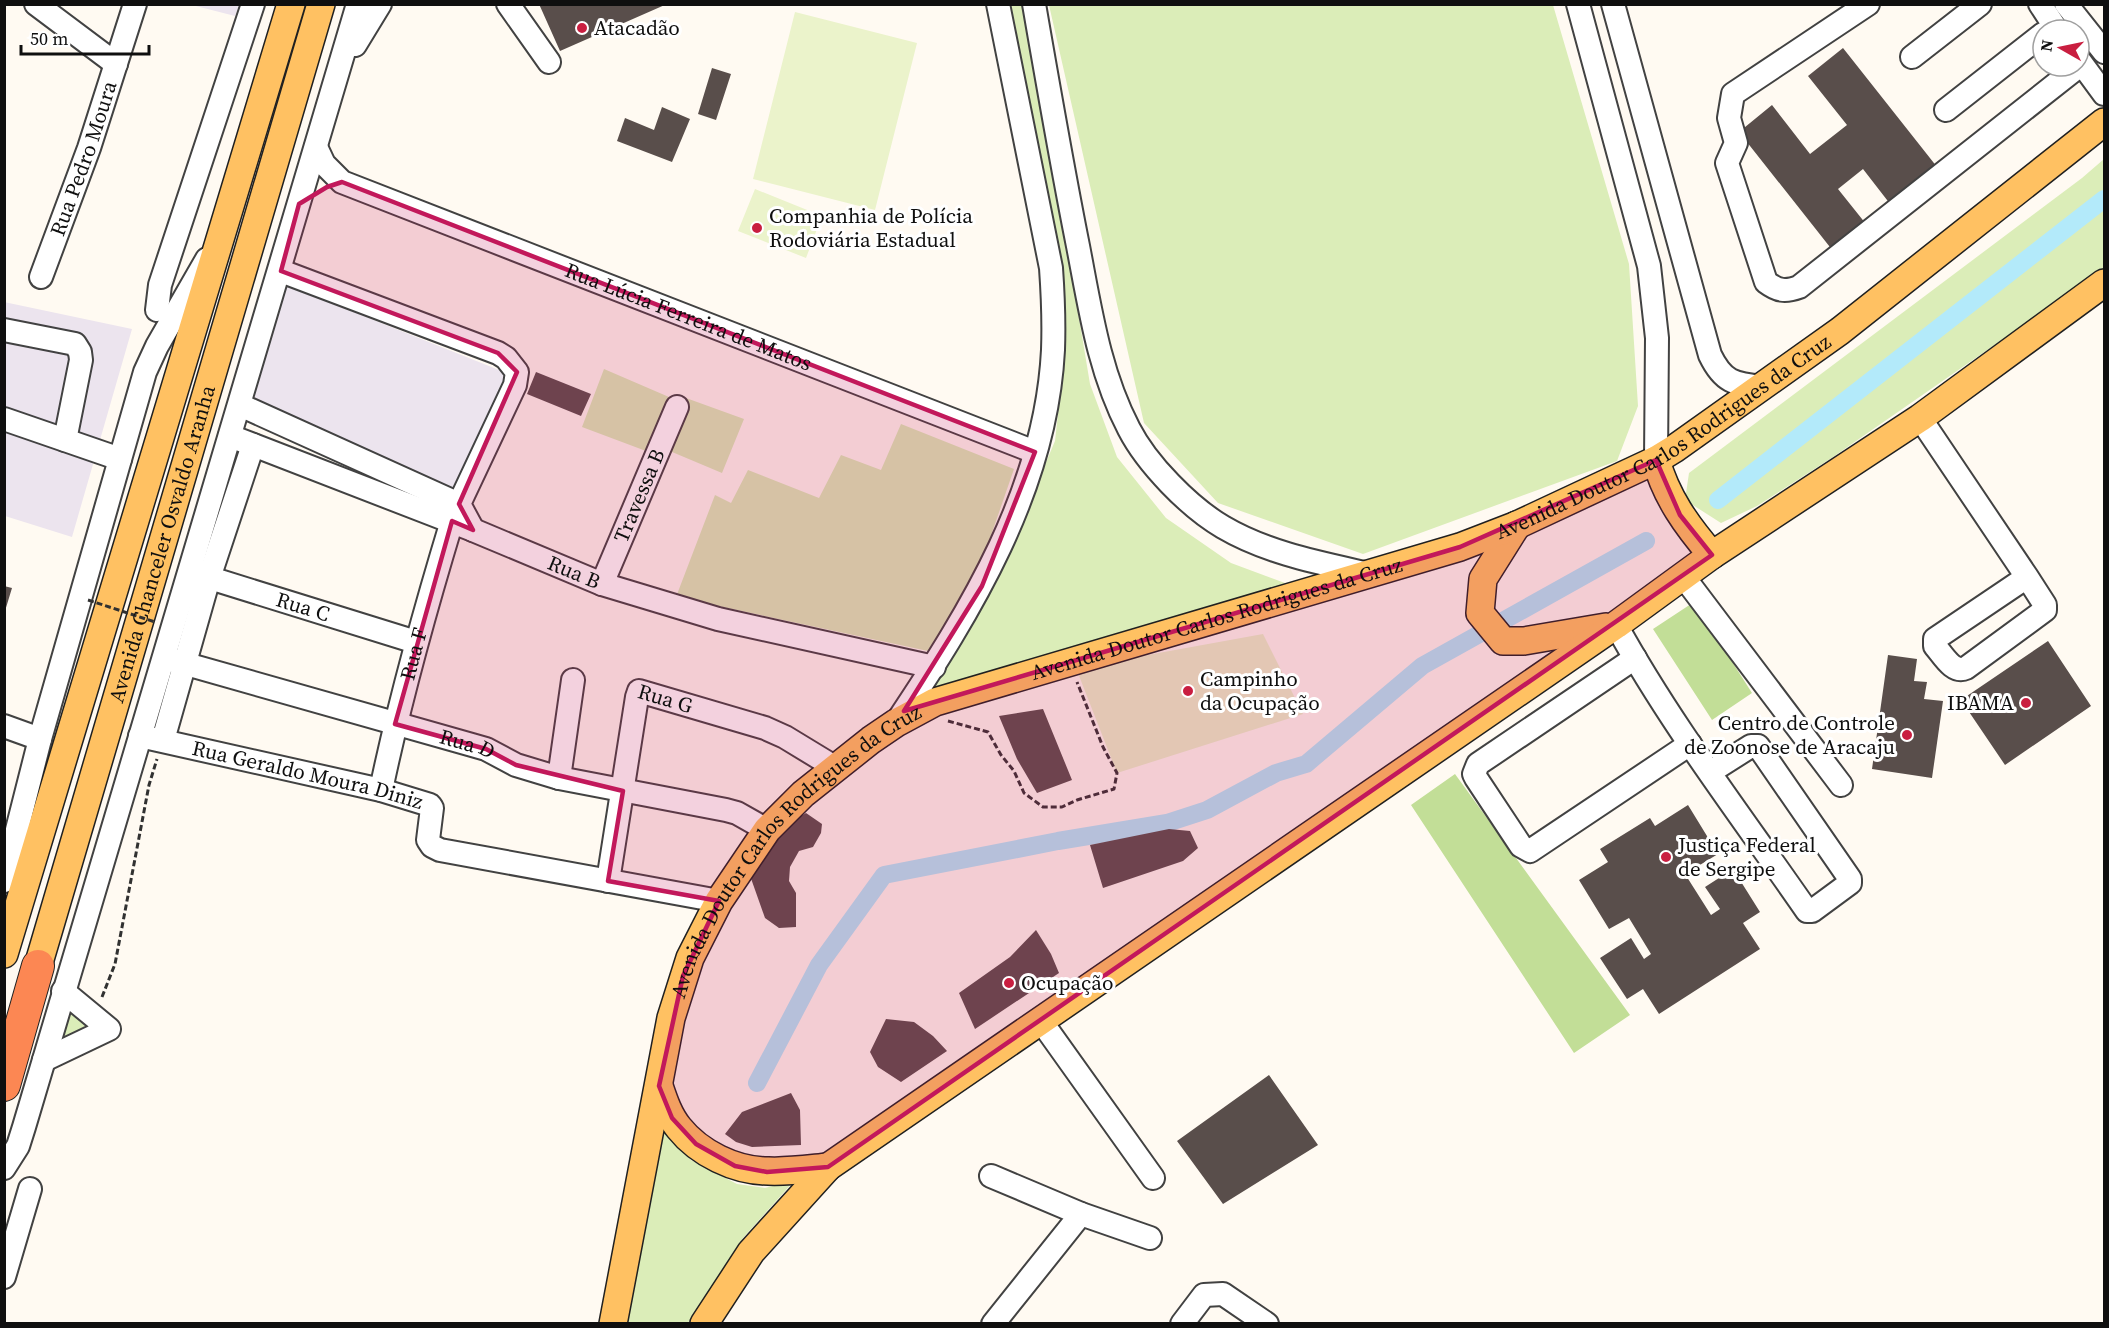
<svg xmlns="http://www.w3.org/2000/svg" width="2109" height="1328" font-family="'Source Serif 4',serif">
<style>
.industrial{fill:#ece4ee}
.green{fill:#dbedb8}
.forest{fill:#c2de97}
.pitch{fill:#ebf3cb}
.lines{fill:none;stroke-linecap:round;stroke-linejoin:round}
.canal{stroke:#b3eafa;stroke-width:18}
.building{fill:#594e4b}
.minor-casing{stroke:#424242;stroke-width:26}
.major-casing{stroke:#202020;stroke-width:30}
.highway-casing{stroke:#202020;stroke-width:34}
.path{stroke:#313131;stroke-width:3;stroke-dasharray:6 3;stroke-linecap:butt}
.minor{stroke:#fff;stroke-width:22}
.major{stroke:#ffc162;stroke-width:27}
.highway{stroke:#fc8753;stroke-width:32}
.path-bridge{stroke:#313131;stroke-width:3;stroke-dasharray:6 3;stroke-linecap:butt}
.marked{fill:#c2185b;fill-opacity:0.2;stroke:#c2185b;stroke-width:4.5;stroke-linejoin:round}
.poi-dot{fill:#c91e40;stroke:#fff;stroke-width:2}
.labels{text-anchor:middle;stroke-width:6;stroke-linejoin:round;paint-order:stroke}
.poi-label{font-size:21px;fill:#0f0f0f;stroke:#fff;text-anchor:start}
.street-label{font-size:21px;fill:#0f0f0f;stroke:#fff}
</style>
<rect width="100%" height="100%" fill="#fffaf2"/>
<!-- industrial -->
<path class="industrial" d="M192,5l47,-1v1l-4,11z
M286,285l223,89 -50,120 -207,-90z
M4,302l128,27 -60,208 -67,-21z"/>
<!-- green -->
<path class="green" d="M1009,5h18l63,379 27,73 49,61 65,45 73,27 -378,110 71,-122 58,-137 7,-64 -1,-99z
M1049,5h504l76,259 9,142 -21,55 -254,93 -145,-51 -74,-80z
M2104,159v110l-271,188 -76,49 -36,17 -36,-23 4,-27 393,-295z
M604,369l65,28 -23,54 -64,-24z
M686,398l58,21 -22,54 -57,-24z
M901,424l113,45 -36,104 -50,78 -252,-54 39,-102 16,8 17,-33 71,28 22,-43 40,15z
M65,1008l26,19 -39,21z
M653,1102l13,31 25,27 46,24 28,4 30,-8 -52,58 -55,85 -76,1z"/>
<!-- forest -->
<path class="forest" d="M1694,602l58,91 -40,27 -59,-91z
M1455,774l175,241 -56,38 -163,-248z"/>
<!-- pitch -->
<path class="pitch" d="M795,12l122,31 -42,167 -122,-31z
M755,189l67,27 -16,42 -68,-27z
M1263,634l40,80 -186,59 -41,-105z"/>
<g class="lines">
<!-- canal -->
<path class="canal" d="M1718,500l386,-301
M757,1083l62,-118 65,-90 174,-34 109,-18 40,-13 69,-37 30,-9 116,-98 224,-125"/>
</g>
<!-- building -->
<path class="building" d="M539,4h128l-107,47z
M1843,48l98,124 -47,37 -31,-40 -25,20 32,40 -33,27 -98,-124 33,-27 38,49 37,-29 -39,-49z
M712,68l19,6 -15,46 -18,-6z
M662,107l28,12 -18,43 -55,-21 8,-23 29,12z
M536,372l55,22 -10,22 -54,-22z
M4,586l8,2 -7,23h-1z
M2048,641l43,65 -86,59 -44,-65z
M1888,655l29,4 -3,22 13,1 -3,17 19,2 -11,77 -60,-9z
M1043,709l29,71 -35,13 -20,-34 -18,-43z
M1688,805l30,49 -33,20 26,41 9,-6 -15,-22 28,-18 27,43 -17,11 17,26 -101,65 -16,-25 -16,10 -27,-41 31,-20 13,21 7,-5 -22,-36 -20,11 -30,-49 29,-18 -8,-13 50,-31 5,8z
M806,813l16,11 -1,9 -8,14 -14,4 -9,16 -1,14 7,12v34l-17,1 -14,-10 -17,-48 45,-49z
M1169,829l21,2 8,17 -15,13 -80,27 -13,-43z
M1036,930l15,24 8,19 -84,56 -16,-36 51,-36z
M886,1019l28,3 19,14 14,15 -46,31 -23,-15 -8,-15z
M1269,1075l49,70 -95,59 -46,-63z
M791,1093l9,17 1,35 -49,2 -16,-5 -11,-8 17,-22z"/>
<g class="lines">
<!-- minor casing -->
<g class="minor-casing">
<g id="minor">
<path d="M36,4l80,60"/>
<path d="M508,4l41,58"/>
<path d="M1034,4c14,81 28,162 44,242 12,62 21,126 51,183 18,35 60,78 94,98 44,26 97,36 146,47"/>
<path d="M1578,4l71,262 8,72 -1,122"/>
<path d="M1613,4l97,351c13,27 24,29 52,32"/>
<path d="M1868,4l-135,90 -4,24 7,25 -9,20 39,119c12,9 19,10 33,5l280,-221"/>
<path d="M2040,4l17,26"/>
<path d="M2066,4l38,48"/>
<path d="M355,45l25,-41"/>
<path d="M1912,57l68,-53"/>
<path d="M2079,60l25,34"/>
<path d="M1946,110l97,-76"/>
<path id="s1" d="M316,147l8,17 18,18 693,270"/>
<path d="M281,271l217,82 8,5 11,14 -2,13 -56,119 14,26"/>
<path id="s2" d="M41,277l48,-129 46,-144"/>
<path d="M157,310l3,-25 93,-281"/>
<path d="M4,330l71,14 5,8 1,8 -16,80"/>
<path d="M240,405l219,99"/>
<path d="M1920,418l107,159 -92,62v7c8,9 18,28 31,22l79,-58v-5l-18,-28"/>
<path d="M4,419l116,40"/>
<path id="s3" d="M230,436l243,94 129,54 116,35 216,48"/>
<path id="s4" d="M194,573l222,69"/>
<path d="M1683,576l158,209"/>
<path id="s5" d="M602,584l75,-177"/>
<path d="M1616,625c55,100 126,192 191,286h5l38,-28v-4l-92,-133h-7l-41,26"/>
<path id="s6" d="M165,658l307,87 14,4 30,16 43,13 167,32 11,3 30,17"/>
<path d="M1635,658l-157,106 -4,10 2,4 45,68 9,5 160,-107"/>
<path d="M896,723c75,-112 150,-234 157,-373 1,-27 0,-54 -2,-82l-53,-264"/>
<path d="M4,726l36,13"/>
<path id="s7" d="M140,736l241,54 49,15 2,3 -4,32 4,6 8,4 279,51"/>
<path d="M163,740l46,-162 44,-133"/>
<path d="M559,778l14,-98"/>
<path id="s8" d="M381,790c19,-91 44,-180 71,-269"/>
<path d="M4,881l36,-142 105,-367 12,-26 50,-87"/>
<path id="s9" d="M608,881l29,-184 2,-6 126,37 20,9 51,31"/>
<path d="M1041,1021l112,157"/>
<path d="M44,1060l65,-31 -46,-38"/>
<path d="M4,1168l14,-22 6,-19 334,-1123"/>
<path d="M991,1176l90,38 69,24"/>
<path d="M4,1277l26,-88"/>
<path d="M993,1324l88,-110"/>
<path d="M1182,1324l22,-29 19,-1 44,30"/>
</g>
</g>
<!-- major casing -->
<g class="major-casing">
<g id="major">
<path d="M1656,460c10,37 31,66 56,95"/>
<path d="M1517,525l-34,54 -3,34 23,28h21l82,-14"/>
<path d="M4,954l287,-950"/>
<path id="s10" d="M38,966l283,-962"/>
<path d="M659,1086c5,15 10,30 20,42 20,25 56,43 89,43 20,1 40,-2 60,-4"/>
<path id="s11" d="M613,1324l58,-306 19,-60 29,-57 48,-71 36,-36 68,-54 25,-17 39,-21 525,-155 57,-22 139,-65 18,-11 166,-118 264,-209"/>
<path d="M704,1324l47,-72 77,-85 788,-542 96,-70 208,-137 184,-135"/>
</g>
</g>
<!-- highway casing -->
<g class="highway-casing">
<path id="highway" d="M4,1085l34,-119"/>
</g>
<!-- path -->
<path class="path" d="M948,721l40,11 13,23 13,16 10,22 19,14h19l15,-7 37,-11 3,-16 -14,-26 -26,-65
M102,997l13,-33 34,-179 8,-26"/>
<!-- minor -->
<use href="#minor" class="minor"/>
<!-- major -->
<use href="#major" class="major"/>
<!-- highway -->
<use href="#highway" class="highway"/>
<!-- path-bridge -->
<path class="path-bridge" d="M88,600l67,22"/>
</g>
<!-- marked area -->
<path class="marked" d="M342,182l693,270 -53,134 -78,125 556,-164 196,-87 24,55 32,40 -884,612 -61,5 -32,-6 -39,-22 -24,-26 -13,-32 24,-110 36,-75 -111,-20 15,-90 -107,-26 -30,-16 -91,-25 57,-203 21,9 -14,-26 58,-132 -19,-19 -217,-82 18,-67 28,-17z"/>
<!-- markers -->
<g class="poi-dot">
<circle cx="582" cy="28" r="6"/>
<circle cx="757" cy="228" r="6"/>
<circle cx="1188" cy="691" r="6"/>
<circle cx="2026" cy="703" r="6"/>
<circle cx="1907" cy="735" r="6"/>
<circle cx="1666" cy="857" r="6"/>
<circle cx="1009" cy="983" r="6"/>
</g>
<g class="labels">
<!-- poi labels -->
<g class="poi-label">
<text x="594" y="35">Atacadão</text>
<text x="769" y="223">Companhia de Polícia<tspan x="769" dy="24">Rodoviária Estadual</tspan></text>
<text x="1200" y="686">Campinho<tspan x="1200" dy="24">da Ocupação</tspan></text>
<text x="2014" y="710" text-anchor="end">IBAMA</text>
<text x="1895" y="730" text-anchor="end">Centro de Controle<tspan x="1895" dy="24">de Zoonose de Aracaju</tspan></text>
<text x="1678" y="852">Justiça Federal<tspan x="1678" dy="24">de Sergipe</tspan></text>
<text x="1021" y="990">Ocupação</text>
</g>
<!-- street labels -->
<g class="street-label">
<text dy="7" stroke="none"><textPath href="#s2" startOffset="126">Rua Pedro Moura</textPath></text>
<text dy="7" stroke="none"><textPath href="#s1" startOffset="416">Rua Lúcia Ferreira de Matos</textPath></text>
<text dy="7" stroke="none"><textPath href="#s11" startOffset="1516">Avenida Doutor Carlos Rodrigues da Cruz</textPath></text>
<text dy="7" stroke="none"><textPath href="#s5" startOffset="96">Travessa B</textPath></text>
<text dy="7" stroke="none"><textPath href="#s10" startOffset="440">Avenida Chanceler Osvaldo Aranha</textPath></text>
<text dy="7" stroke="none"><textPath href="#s3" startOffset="370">Rua B</textPath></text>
<text dy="7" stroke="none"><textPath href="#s4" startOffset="114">Rua C</textPath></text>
<text dy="7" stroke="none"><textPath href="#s11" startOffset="1030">Avenida Doutor Carlos Rodrigues da Cruz</textPath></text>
<text dy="7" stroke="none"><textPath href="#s8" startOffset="140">Rua F</textPath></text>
<text dy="7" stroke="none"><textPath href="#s9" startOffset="220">Rua G</textPath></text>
<text dy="7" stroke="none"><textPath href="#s6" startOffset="314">Rua D</textPath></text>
<text dy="7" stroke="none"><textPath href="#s7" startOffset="172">Rua Geraldo Moura Diniz</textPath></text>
<text dy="7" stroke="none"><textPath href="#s11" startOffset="526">Avenida Doutor Carlos Rodrigues da Cruz</textPath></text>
</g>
</g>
<!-- border -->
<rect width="2109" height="1328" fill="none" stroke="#0f0f0f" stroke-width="12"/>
<!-- north arrow -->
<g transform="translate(2061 48) rotate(279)"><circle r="28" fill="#ffffff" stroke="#9f9f9f" stroke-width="1.5"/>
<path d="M0-4.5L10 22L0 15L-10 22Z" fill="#c91e40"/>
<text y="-9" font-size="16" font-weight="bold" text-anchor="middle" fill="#0f0f0f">N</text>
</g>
<!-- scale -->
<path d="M21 45v9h128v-9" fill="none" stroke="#0f0f0f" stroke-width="3"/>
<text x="30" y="45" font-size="18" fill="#0f0f0f" stroke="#ffffff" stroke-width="4.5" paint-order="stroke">50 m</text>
</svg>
